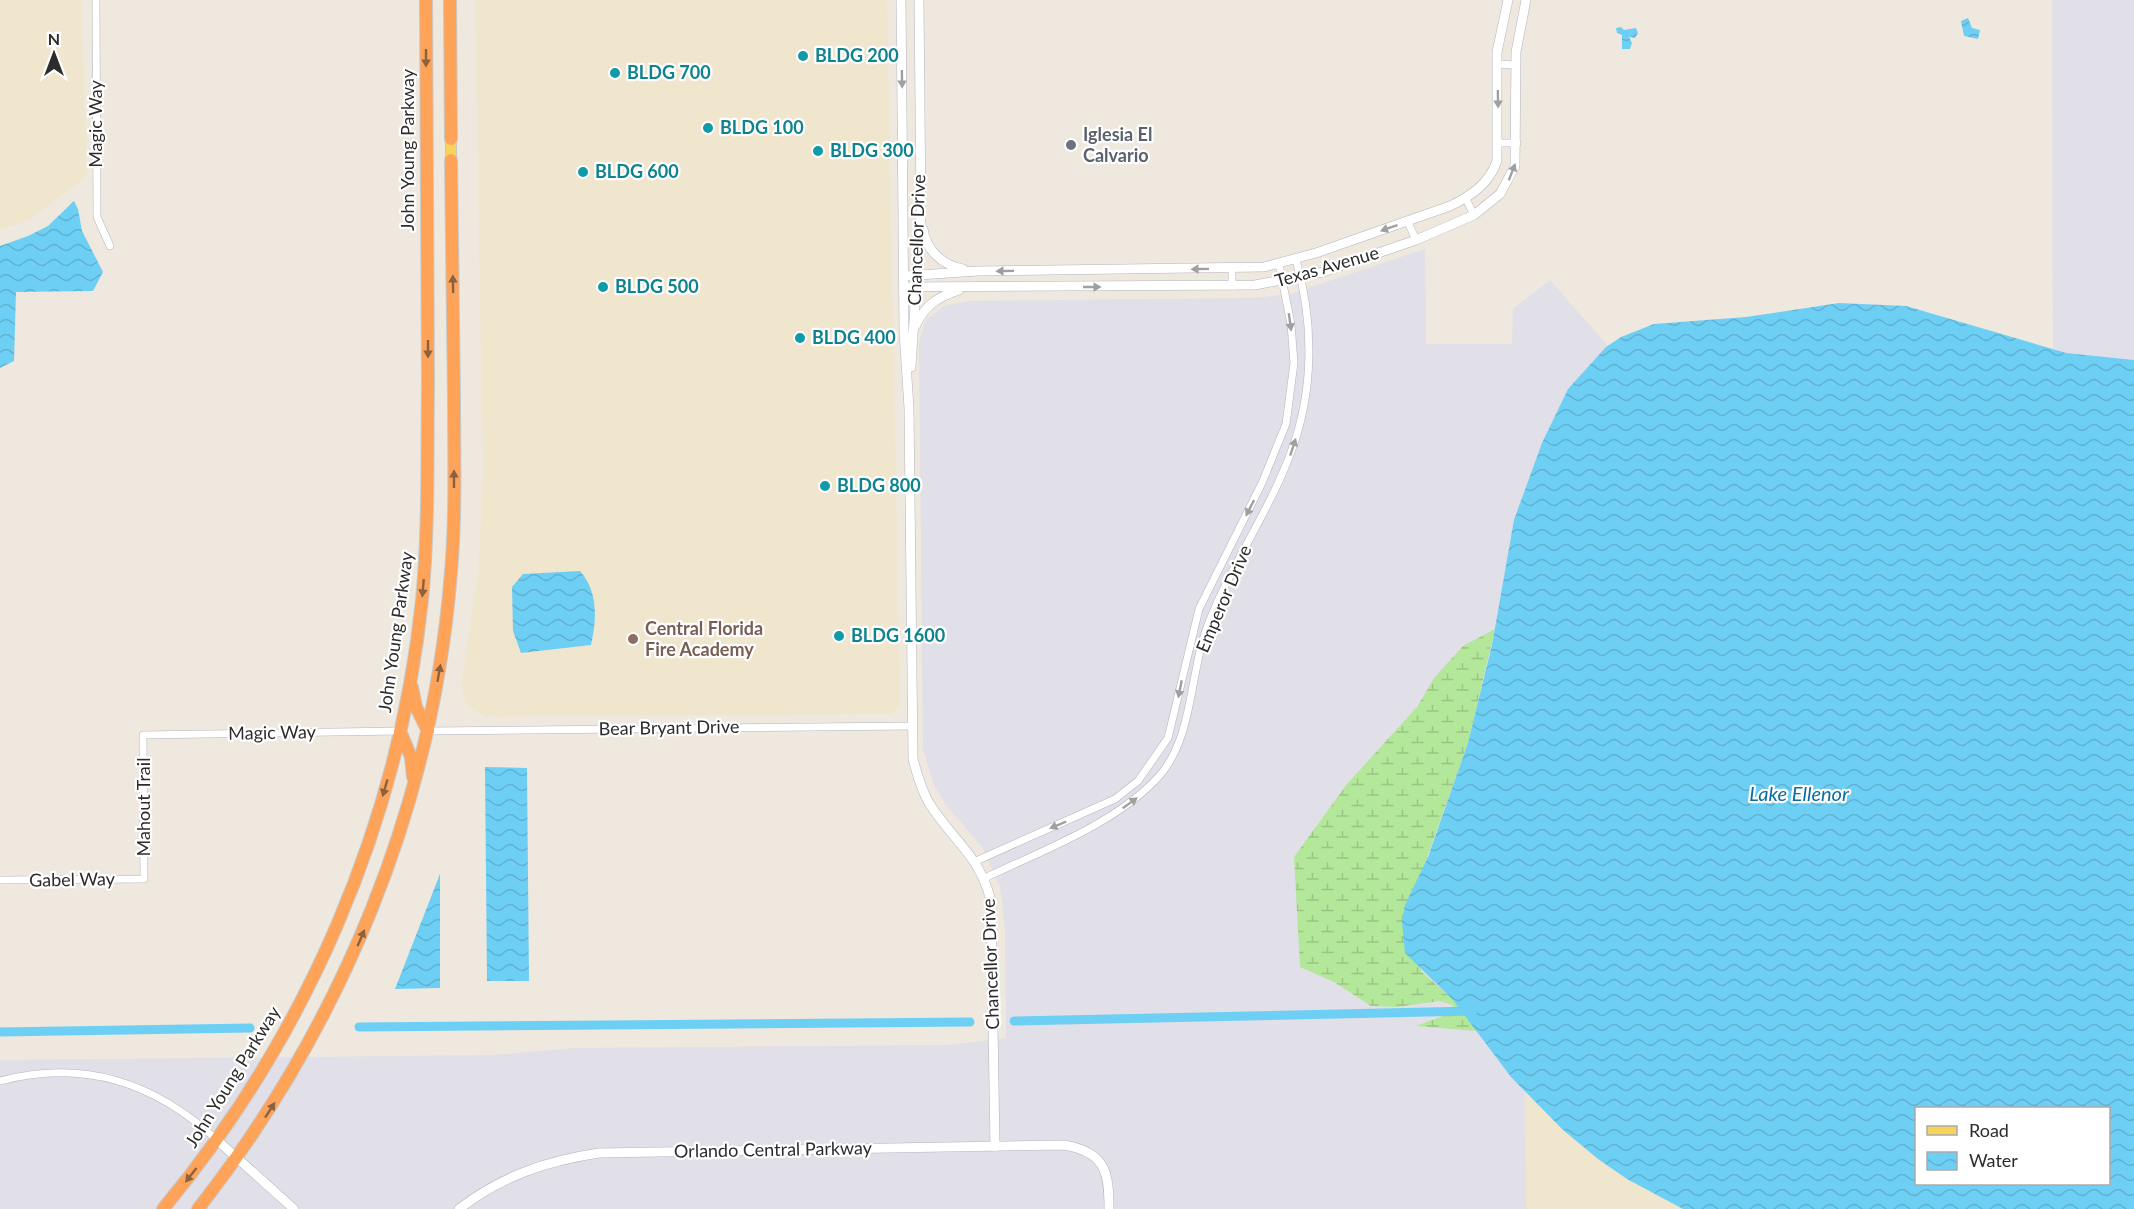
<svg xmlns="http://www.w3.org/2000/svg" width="2134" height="1209" font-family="Lato,sans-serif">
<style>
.industrial{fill:#e1dfe7}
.education{fill:#f0e5cd}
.wetland{fill:url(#wetland-marsh)}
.water{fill:url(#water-waves);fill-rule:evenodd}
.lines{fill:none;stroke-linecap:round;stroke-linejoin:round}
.canal{stroke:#6ecff4;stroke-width:9}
.street-casing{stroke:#b2b5c0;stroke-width:8}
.secondary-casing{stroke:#b2b5c0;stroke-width:10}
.primary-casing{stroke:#c8c8c8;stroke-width:12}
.highway-casing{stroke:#c8c8c8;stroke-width:14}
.street{stroke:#fff;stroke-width:7}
.secondary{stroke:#fff;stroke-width:9}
.primary{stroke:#f6d45b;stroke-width:10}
.highway{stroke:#ffa359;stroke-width:12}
.oneway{fill:#8b6240}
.oneway2{fill:#a0a0a0}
.culture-dot{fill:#0f9aa8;stroke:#fff;stroke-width:2}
.worship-dot{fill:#6b7280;stroke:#fff;stroke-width:2}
.education-dot{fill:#8d6e63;stroke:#fff;stroke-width:2}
.labels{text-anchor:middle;stroke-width:4.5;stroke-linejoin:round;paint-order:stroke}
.culture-label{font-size:18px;font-weight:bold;fill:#0d838f;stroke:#fff;text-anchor:start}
.street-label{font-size:18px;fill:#2c2c2c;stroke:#fff}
.worship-label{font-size:18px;font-weight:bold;fill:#5b616d;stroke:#fff;text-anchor:start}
.education-label{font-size:18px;font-weight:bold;fill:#785e54;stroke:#fff;text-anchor:start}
.water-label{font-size:20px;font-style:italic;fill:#086da5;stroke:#fff}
</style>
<defs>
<pattern id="wetland-marsh" width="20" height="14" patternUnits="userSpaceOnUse" patternTransform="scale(1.5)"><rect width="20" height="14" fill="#b3e799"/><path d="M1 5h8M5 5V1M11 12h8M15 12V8" fill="none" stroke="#9ac684"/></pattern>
<pattern id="water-waves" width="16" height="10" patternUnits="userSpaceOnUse" patternTransform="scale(1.5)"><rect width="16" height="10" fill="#6ecff4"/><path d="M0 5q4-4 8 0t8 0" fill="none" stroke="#5fb2d1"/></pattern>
</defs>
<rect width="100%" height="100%" fill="#eee8de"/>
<!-- industrial -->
<path class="industrial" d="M2052,0h82v397l-81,-27z
M1425,249l1,95h86l1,-35 37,-29 87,99 -112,643 1,187h-1526v-149l494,-5 82,-7 373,-3 57,-7 -1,-112 -5,-39 -17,-39 -37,-43 -12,-20 -11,-36 -4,-407 7,-22 18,-14 25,-5 286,-3 35,-4z"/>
<!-- education -->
<path class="education" d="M0,0h81l6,176 -57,43 -30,11z
M475,0h412l13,706 -8,8 -406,3 -19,-11 -6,-18 18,-123 4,-95z
M1525,1022l327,187h-326z"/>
<!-- wetland -->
<path class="wetland" d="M1495,629l-27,114 -48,134 1,94 32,29 24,31 -61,-5 35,-13 2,-8 -13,-4 -43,6 -26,-1 -37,-24 -34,-15 -6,-110 53,-73 70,-77 17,-29 29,-32z"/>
<!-- water -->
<path class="water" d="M1968,18l4,10 8,2 -2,9 -14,-3 -3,-15z
M1621,27l3,3 12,-2 2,5 -3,5 -6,-1 3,6 -2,6h-8v-14l-5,-2 -1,-5z
M74,201l4,8 4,22 21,41 -10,19 -77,1 -2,69 -14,7v-122l28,-10 20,-10z
M1839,303l67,3 160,47 68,7v849h-451l-56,-30 -29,-20 -36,-30 -51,-52 -58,-77 -48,-47 -3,-31 3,-17 23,-48 40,-114 24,-98 22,-125 28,-77 26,-54 38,-42 15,-10 33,-13 92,-7zM1916,1108h192v76h-192z
M580,571c18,20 17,48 11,74l-70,8 -8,-22 -1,-44 11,-13z
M485,767l42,1 2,213h-42z
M440,874v114l-45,1z"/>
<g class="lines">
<!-- canal -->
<path class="canal" d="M1014,1021l459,-10
M359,1027l611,-5
M0,1032l250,-4"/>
<!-- street casing -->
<g class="street-casing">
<path id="street" d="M96,0l1,217 13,29
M1497,64l18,1
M1499,143h18
M1466,199l8,16
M1408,222l8,18
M1232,268v18
M428,731l483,-5
M976,861l139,-62 23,-18 30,-43 31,-129 63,-126 24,-59 8,-61 -3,-39 -12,-60
M985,878c58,-28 133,-55 175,-103 32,-37 30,-97 45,-142 22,-63 63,-118 86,-181 23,-61 23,-130 5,-192
M0,880l144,-1 -1,-144 257,-4
M0,1081c84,-22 154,1 217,59"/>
</g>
<!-- secondary casing -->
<g class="secondary-casing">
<path id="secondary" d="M901,0l3,332 5,76 4,351c4,15 8,30 16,44 24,38 50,51 62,98l4,246
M923,229c3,21 19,36 40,40
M904,276l74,-5 286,-4 52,-14 134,-47c21,-10 39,-22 47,-45v-109l11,-52
M904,287l351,-2 68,-13 93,-32 58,-25 26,-21 15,-28 1,-114 10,-52
M916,325c9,-20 22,-28 43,-35
M911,367l10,-155 -2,-212
M217,1140l77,69
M459,1209c43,-33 87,-48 140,-56l465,-8c41,7 45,26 45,64"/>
</g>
<!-- primary casing -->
<g class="primary-casing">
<path id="primary" d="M451,139v21"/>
</g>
<!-- highway casing -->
<g class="highway-casing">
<path id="highway" d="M450,0l1,139
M412,687l4,20 12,24
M400,731l11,26 2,20
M163,1209c143,-172 236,-385 259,-609 7,-72 5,-144 6,-217 0,-127 -2,-255 -2,-383
M198,1209c144,-184 235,-404 253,-637 5,-58 3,-115 3,-173 -1,-80 -2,-159 -3,-239"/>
</g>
<!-- street -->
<use href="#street" class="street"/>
<!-- secondary -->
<use href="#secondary" class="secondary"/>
<!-- primary -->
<use href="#primary" class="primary"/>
<!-- highway -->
<use href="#highway" class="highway"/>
</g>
<!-- one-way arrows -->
<defs><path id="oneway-solid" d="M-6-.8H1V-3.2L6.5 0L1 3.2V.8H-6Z" transform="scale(1.5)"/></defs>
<g class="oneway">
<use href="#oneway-solid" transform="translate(426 58) rotate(90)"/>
<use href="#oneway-solid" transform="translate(453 284) rotate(-91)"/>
<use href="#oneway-solid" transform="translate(428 349) rotate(90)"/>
<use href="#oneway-solid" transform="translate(454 479) rotate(-90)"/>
<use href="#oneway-solid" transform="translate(423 588) rotate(95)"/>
<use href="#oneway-solid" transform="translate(439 673) rotate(-80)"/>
<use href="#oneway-solid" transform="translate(385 788) rotate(106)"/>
<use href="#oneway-solid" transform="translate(361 938) rotate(-67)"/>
<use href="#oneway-solid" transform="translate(270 1110) rotate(-57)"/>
<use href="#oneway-solid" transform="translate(191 1175) rotate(128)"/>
</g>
<g class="oneway2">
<use href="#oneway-solid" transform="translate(902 79) rotate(89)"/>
<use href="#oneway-solid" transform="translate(1498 99) rotate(89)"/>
<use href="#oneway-solid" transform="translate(1512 172) rotate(-69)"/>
<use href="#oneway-solid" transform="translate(1389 228) rotate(161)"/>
<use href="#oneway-solid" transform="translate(1200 269) rotate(179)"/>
<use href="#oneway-solid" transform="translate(1005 271) rotate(179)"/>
<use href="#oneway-solid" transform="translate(1092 287)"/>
<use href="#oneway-solid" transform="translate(1290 322) rotate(82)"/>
<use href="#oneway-solid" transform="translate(1293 447) rotate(-72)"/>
<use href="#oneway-solid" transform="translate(1250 508) rotate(117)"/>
<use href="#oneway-solid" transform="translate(1180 689) rotate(101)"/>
<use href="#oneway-solid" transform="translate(1130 803) rotate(-36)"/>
<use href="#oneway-solid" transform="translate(1058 825) rotate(157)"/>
</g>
<!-- markers -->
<g class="culture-dot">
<circle cx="803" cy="56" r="6"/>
<circle cx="615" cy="73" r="6"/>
<circle cx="708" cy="128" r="6"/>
<circle cx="818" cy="151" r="6"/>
<circle cx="583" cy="172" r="6"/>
<circle cx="603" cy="287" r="6"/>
<circle cx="800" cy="338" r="6"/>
<circle cx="825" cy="486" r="6"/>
<circle cx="839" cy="636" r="6"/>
</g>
<circle class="worship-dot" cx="1071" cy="145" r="6"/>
<circle class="education-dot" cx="633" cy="639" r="6"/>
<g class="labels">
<!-- culture labels -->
<g class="culture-label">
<text x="815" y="62">BLDG 200</text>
<text x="627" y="79">BLDG 700</text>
<text x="720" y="134">BLDG 100</text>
<text x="830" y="157">BLDG 300</text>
<text x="595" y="178">BLDG 600</text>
<text x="615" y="293">BLDG 500</text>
<text x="812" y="344">BLDG 400</text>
<text x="837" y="492">BLDG 800</text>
<text x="851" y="642">BLDG 1600</text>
</g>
<!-- street labels -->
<g class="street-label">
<text transform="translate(96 124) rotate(-90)" y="6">Magic Way</text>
<text transform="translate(408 150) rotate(-90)" y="6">John Young Parkway</text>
<text transform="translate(917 240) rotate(-88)" y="6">Chancellor Drive</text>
<text transform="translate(1327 267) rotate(-16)" y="6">Texas Avenue</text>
<text transform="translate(1224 599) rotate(-67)" y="6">Emperor Drive</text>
<text transform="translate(396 632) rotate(-82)" y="6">John Young Parkway</text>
<text transform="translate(669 728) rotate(-1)" y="6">Bear Bryant Drive</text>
<text transform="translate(272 733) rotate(-1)" y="6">Magic Way</text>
<text transform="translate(144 807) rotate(-90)" y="6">Mahout Trail</text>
<text transform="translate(72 880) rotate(-1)" y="6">Gabel Way</text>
<text transform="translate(991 964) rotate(-92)" y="6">Chancellor Drive</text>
<text transform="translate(233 1077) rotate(-58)" y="6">John Young Parkway</text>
<text transform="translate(773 1150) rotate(-1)" y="6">Orlando Central Parkway</text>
</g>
<!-- worship labels -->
<g class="worship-label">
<text x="1083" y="141">Iglesia El<tspan x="1083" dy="21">Calvario</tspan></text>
</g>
<!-- education labels -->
<g class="education-label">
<text x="645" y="635">Central Florida<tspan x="645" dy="21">Fire Academy</tspan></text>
</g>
<!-- water labels -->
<g class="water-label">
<text x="1799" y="801">Lake Ellenor</text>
</g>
</g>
<!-- legend -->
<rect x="1915" y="1107" width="195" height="78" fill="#ffffff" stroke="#ababab" stroke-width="1.5"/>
<rect x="1927" y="1126" width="30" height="9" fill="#f6d45b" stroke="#ababab" stroke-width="1.5"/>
<text x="1969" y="1137" font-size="18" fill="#2c2c2c">Road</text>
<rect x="1927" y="1152" width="30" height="18" fill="url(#water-waves)" stroke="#ababab" stroke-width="1.5"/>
<text x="1969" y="1167" font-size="18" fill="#2c2c2c">Water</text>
<!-- north arrow -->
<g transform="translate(54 54)" stroke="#ffffff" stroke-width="4.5" paint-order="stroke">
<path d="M0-4.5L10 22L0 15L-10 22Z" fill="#2c2c2c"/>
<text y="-9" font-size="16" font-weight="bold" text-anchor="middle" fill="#2c2c2c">N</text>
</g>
</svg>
